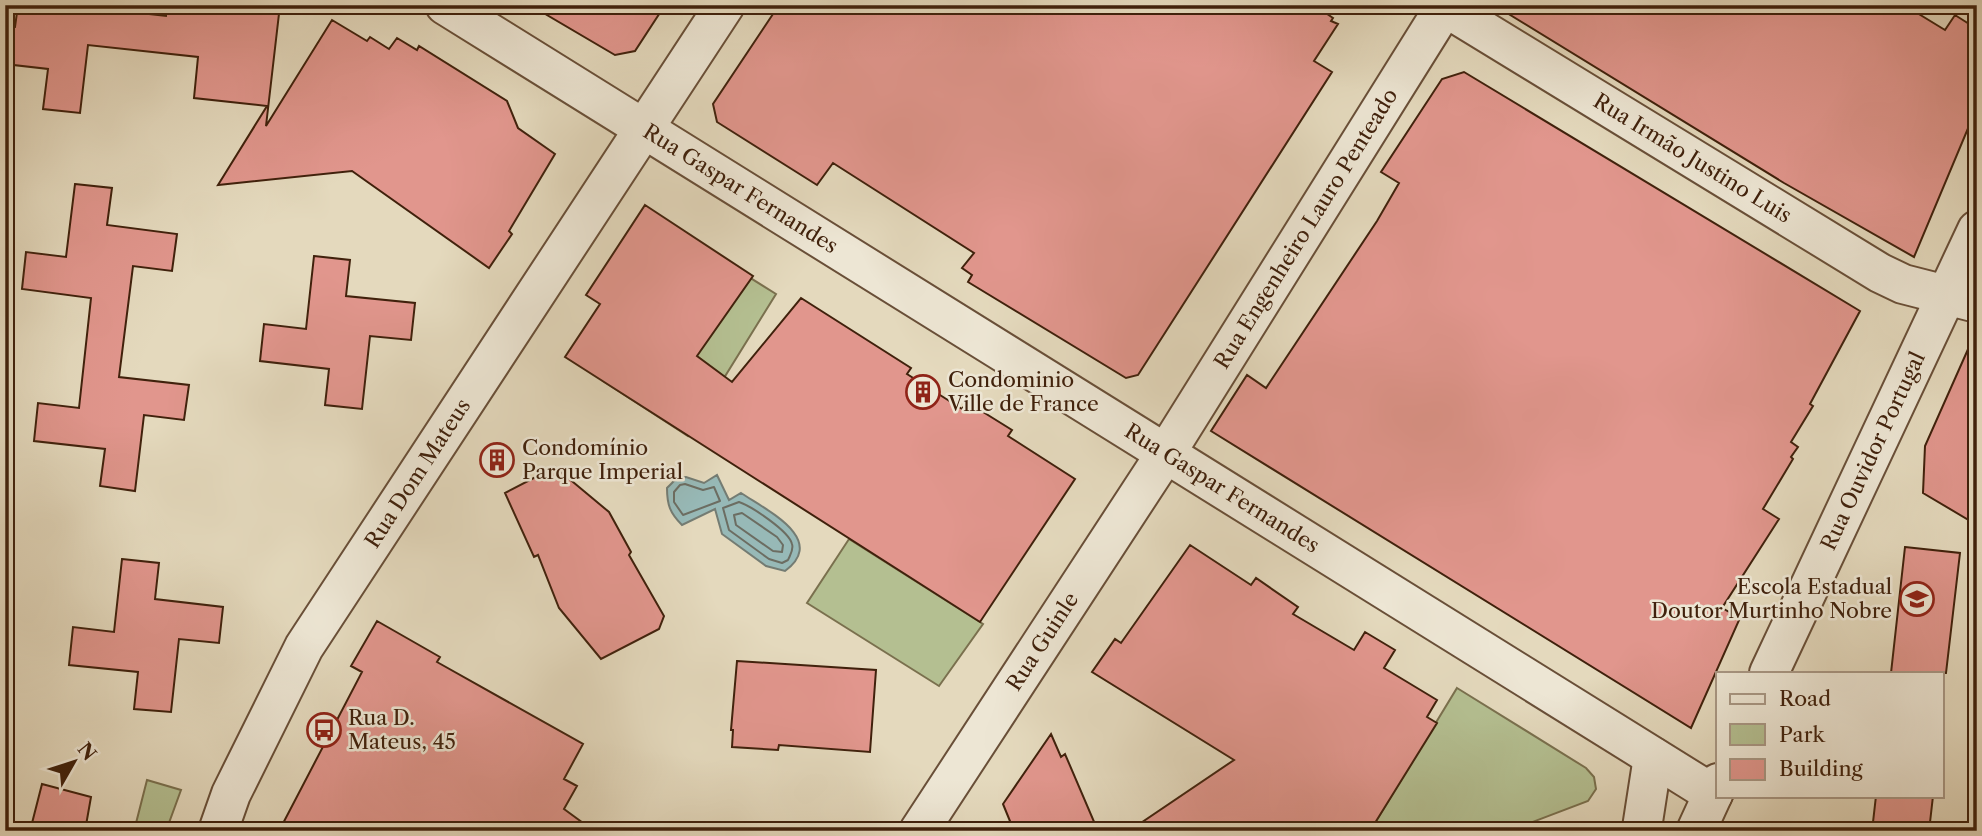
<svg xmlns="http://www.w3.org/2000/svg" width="1982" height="836" font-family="'Libre Caslon Text',serif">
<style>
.green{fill:#b4bf91;stroke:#7a704e;stroke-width:2}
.water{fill:#97b9b7;stroke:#747c73;stroke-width:2}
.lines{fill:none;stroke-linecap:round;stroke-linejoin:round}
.shore{stroke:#6c6d62;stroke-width:2}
.building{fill:#e1968d;stroke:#40210c;stroke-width:2}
.minor-casing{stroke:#694f38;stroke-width:42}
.minor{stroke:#ede6d4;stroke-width:38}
.labels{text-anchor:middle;stroke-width:5;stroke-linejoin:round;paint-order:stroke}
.street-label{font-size:21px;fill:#40210c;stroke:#ede6d4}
.poi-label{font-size:21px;fill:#40210c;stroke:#ede6d4;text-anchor:start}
</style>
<rect width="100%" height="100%" fill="#e4d9bd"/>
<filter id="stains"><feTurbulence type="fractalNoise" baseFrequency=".00286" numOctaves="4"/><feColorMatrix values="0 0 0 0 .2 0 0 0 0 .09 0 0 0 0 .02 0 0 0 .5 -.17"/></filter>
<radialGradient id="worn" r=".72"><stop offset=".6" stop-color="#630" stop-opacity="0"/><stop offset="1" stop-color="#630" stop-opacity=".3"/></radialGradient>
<!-- green -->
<path class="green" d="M693,242l83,52 -88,142 -85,-55z
M849,539l134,85 -44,62 -132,-83z
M1457,688l129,80 8,9 2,12 -8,12 -79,30h-139z
M147,780l34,10 -15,41h-32z"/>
<!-- water -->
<path class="water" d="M717,475l12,25 12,-7c25,17 87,46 44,78l-19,-5 -44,-32 -7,-25 -33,16c-12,-12 -15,-20 -15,-37l10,-10 9,-1 18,6z"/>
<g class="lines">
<!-- shore -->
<path class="shore" d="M685,484l18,6 11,-3 6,14 -37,14 -9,-13v-10l6,-7z
M739,502c12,4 50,29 53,42 2,6 -2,11 -4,16l-6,3 -13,-4 -40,-29 -6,-22z
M742,513l35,24 6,8 -1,7 -9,-1 -37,-26 -2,-10z"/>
</g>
<!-- building -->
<path class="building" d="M18,5h50l98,11 1,-11h113l-14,121 66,-106 35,21 3,-4 19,12 8,-11 20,12 2,-4 88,55 11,27 37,26 -46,77 3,3 -23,34 -137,-97 -134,14 49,-79 -73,-8 4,-41 -110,-12 -8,68 -37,-4 5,-40 -43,-5v-38l10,1z
M530,5h135l-30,46 -20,4z
M779,5h535l19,13 -2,3 7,3 -24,37 18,11 -194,303 -12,3 -158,-96 4,-7 -10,-7 12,-15 -141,-90 -16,22 -100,-63 -4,-18z
M1494,5h410l41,25 10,-15 22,14v78l-63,150 -130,-74z
M1464,72l396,239 -50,93 3,2 -22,36 7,5 -7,10 2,2 -30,50 16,10 -57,89 18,10 -49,110 -480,-297 36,-56 19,13 111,-167 22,-38 -18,-11 61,-93z
M75,184l37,4 -5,37 70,9 -5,37 -39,-5 -14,111 70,8 -5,35 -40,-5 -9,76 -35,-5 5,-37 -71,-8 4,-38 41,5 12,-110 -69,-9 4,-37 40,5z
M645,205l108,71 -56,80 35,26 69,-84 110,70 -4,6 55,35 5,-7 45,28 -4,6 67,43 -95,143 -415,-265 35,-53 -14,-9z
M314,256l36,4 -4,36 69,7 -4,37 -41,-4 -8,73 -37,-4 4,-36 -69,-8 4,-37 42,5z
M1977,329v196l-54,-32 2,-47z
M555,467l54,45 22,40 -2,3 35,61 -5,13 -58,30 -42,-51 -21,-53 -4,2 -29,-64z
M1190,545l61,40 5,-7 42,29 -5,7 61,36 11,-18 30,18 -11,18 53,32 -10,17 10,6 -67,108h-241l105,-71 -142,-88 23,-33 6,4z
M1905,547l55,6 -14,120h-55z
M122,559l37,4 -4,36 68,8 -4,36 -40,-4 -8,73 -37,-3 4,-37 -69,-7 4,-38 41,5z
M377,621l63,36 -3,5 146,82 -19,35 13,7 -13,23 30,22h-315l83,-159 -11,-6z
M737,661l139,9 -6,82 -91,-7 -1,5 -46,-3 1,-17h-2z
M1051,734l10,23 4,-3 33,77h-84l-11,-27z
M42,784l49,13 -6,34h-55z
M1876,796h57l-4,35h-57z"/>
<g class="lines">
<!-- minor casing -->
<g class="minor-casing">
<g id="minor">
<path id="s1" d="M445,5l1268,789"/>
<path id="s2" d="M1445,7l435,266 23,11 74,19"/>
<path id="s3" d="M1769,673l208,-443"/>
<path d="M1642,828l11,-71"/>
<path id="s4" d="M218,831l13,-37 73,-147 421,-642"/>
<path id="s5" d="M919,831l247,-378 280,-448"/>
<path d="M1696,831l22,-48"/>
</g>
</g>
<!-- minor -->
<use href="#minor" class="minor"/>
</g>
<!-- icons -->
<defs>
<g id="building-ring" transform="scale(1.75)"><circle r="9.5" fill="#ede6d4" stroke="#8f2418" stroke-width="1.5"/><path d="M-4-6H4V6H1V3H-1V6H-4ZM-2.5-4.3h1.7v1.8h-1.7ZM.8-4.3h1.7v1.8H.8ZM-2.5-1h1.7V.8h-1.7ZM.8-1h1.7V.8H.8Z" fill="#8f2418"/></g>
<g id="school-ring" transform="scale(1.75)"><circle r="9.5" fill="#ede6d4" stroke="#8f2418" stroke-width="1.5"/><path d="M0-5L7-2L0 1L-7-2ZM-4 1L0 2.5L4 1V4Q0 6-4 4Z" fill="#8f2418"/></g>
<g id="bus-ring" transform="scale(1.75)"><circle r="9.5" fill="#ede6d4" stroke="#8f2418" stroke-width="1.5"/><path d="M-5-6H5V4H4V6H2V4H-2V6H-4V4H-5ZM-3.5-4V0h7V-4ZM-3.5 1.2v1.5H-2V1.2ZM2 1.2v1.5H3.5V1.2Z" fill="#8f2418"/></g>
</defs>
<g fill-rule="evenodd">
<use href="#building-ring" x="923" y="392"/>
<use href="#building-ring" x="497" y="460"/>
<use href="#school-ring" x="1917" y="599"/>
<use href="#bus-ring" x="324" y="730"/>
</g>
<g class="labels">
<!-- street labels -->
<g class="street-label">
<text dy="7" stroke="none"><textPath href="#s2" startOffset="290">Rua Irmão Justino Luis</textPath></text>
<text dy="7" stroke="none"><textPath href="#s1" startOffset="348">Rua Gaspar Fernandes</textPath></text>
<text dy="7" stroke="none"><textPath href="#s5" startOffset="716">Rua Engenheiro Lauro Penteado</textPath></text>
<text dy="7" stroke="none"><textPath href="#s3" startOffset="245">Rua Ouvidor Portugal</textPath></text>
<text dy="7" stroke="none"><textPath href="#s4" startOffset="411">Rua Dom Mateus</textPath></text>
<text dy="7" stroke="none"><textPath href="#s1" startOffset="915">Rua Gaspar Fernandes</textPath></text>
<text dy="7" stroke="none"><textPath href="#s5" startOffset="226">Rua Guinle</textPath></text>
</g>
<!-- poi labels -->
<g class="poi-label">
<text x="948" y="387">Condominio<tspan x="948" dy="24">Ville de France</tspan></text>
<text x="522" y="455">Condomínio<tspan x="522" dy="24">Parque Imperial</tspan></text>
<text x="1892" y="594" text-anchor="end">Escola Estadual<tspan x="1892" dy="24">Doutor Murtinho Nobre</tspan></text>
<text x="348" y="725">Rua D.<tspan x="348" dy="24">Mateus, 45</tspan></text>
</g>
</g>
<!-- margin -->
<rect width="1982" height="836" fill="none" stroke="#e4d9bd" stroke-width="28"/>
<rect x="7" y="7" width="1968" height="822" fill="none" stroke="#40210c" stroke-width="3.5"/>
<rect x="14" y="14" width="1954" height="808" fill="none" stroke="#40210c" stroke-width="2"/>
<!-- legend -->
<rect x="1716" y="672" width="228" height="126" fill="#ede6d4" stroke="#a89784" stroke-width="2"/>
<rect x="1730" y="694" width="35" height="10" fill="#ede6d4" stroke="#a89784" stroke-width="2"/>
<text x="1779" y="706" font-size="21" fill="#40210c">Road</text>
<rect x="1730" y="724" width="35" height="21" fill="#b4bf91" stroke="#a89784" stroke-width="2"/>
<text x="1779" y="742" font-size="21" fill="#40210c">Park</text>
<rect x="1730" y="759" width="35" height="21" fill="#e1968d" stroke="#a89784" stroke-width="2"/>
<text x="1779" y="776" font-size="21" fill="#40210c">Building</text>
<!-- north arrow -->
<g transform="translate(74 762) rotate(51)" stroke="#ede6d4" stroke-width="5" paint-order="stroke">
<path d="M0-5L12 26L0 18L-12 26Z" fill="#40210c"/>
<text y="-10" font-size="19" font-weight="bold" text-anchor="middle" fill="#40210c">N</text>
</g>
<rect width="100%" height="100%" filter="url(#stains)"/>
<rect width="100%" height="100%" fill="url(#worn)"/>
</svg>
